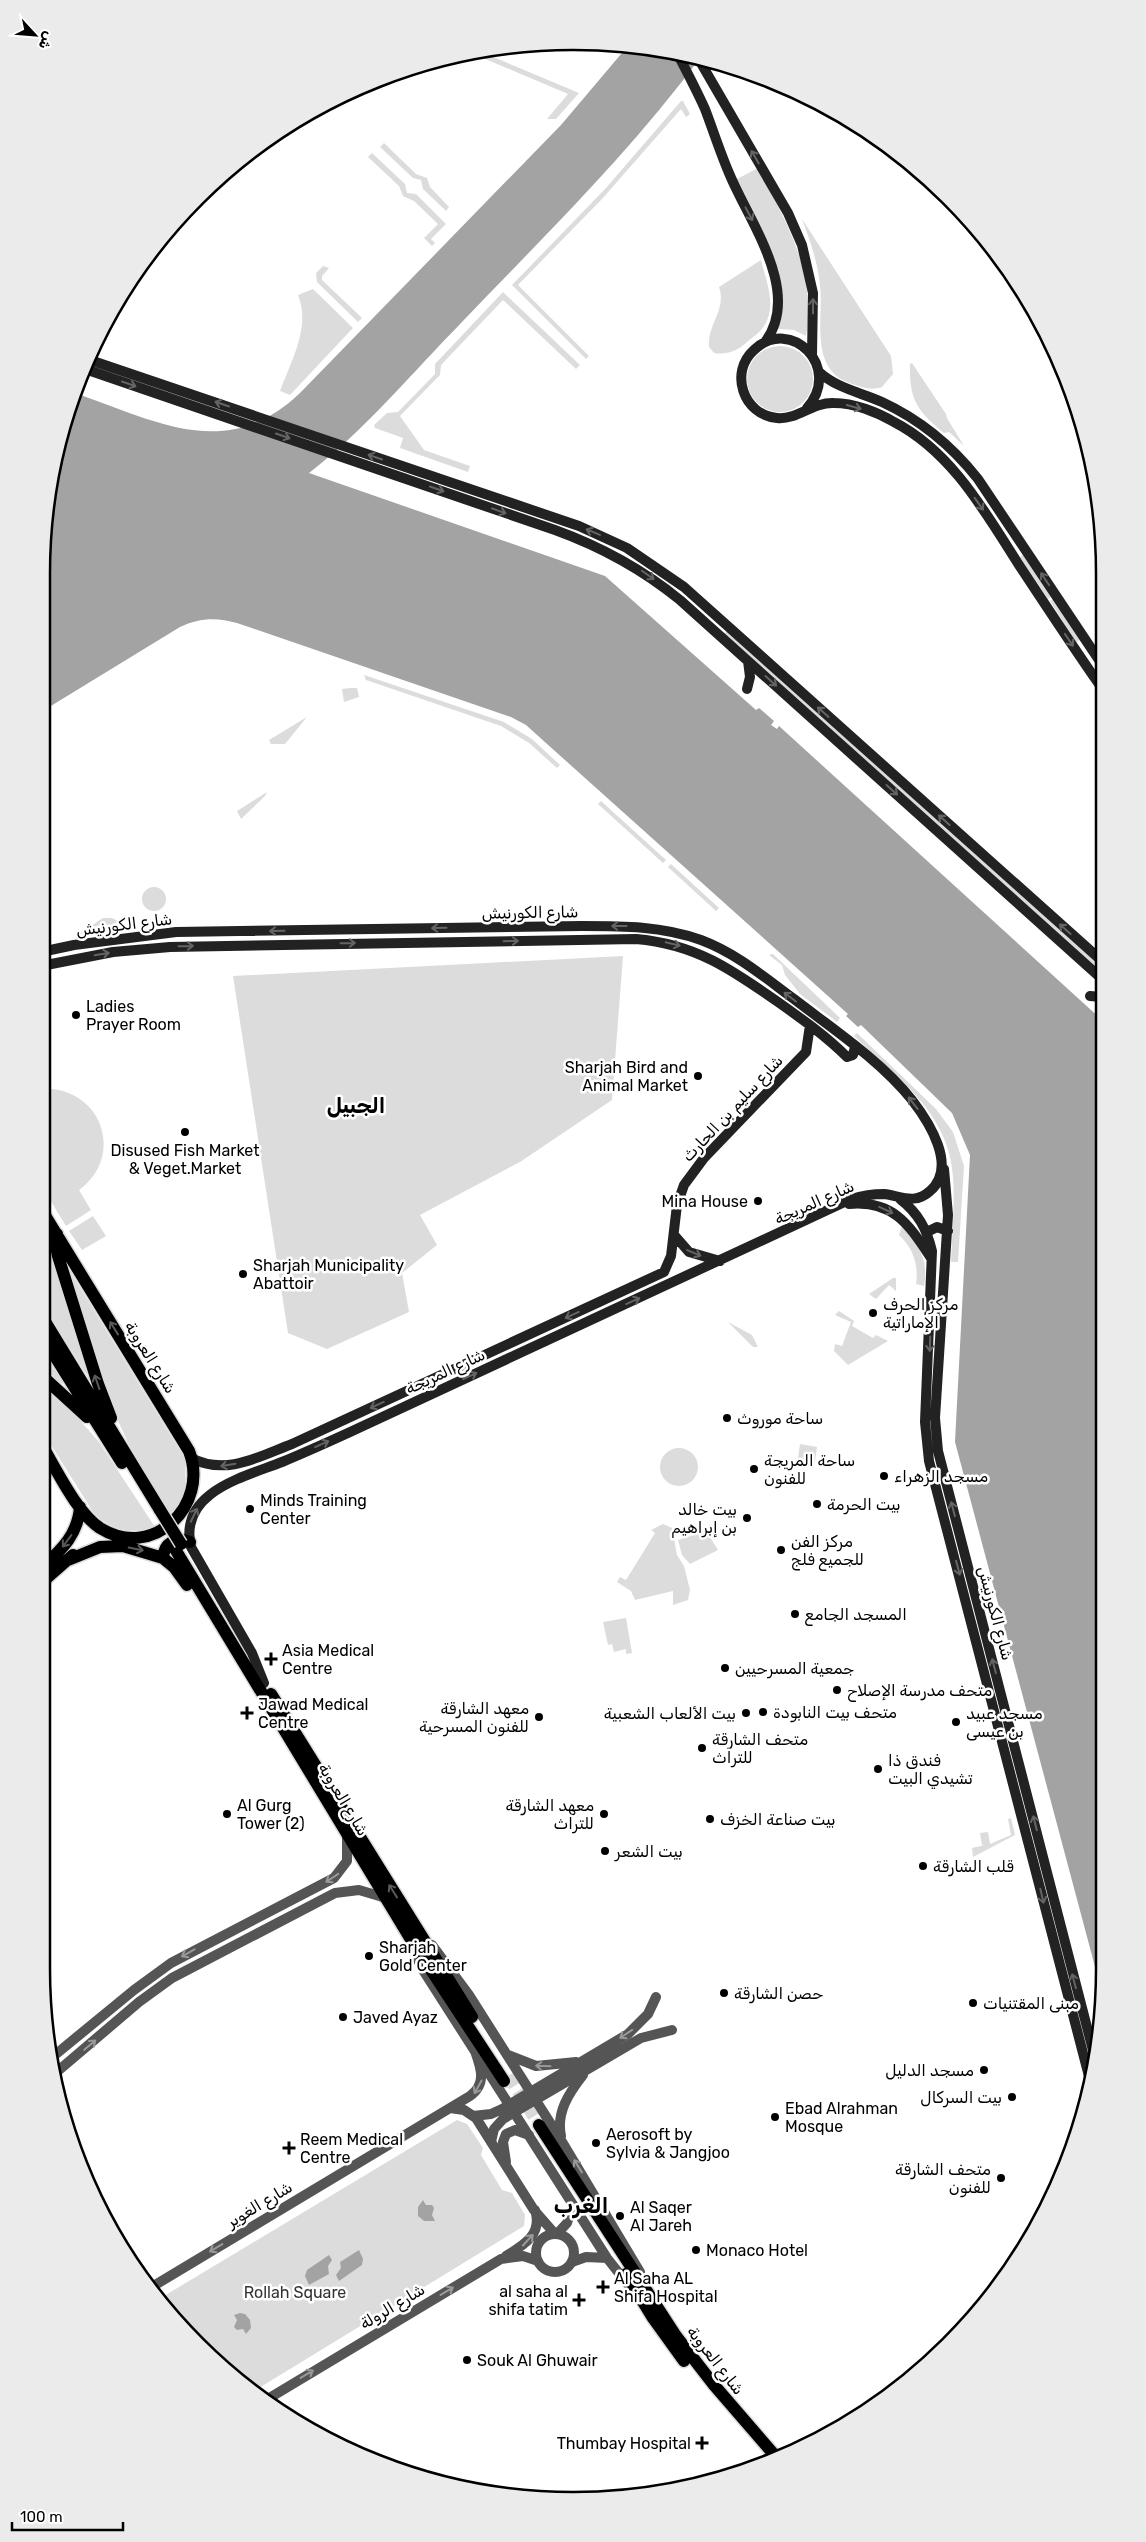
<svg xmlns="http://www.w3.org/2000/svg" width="1146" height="2542" font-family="Rubik,'Noto Naskh Arabic',sans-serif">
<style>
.green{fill:#dcdcdc}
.water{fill:#a3a3a3}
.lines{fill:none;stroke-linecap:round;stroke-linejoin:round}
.primary-tunnel{stroke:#d9d9d9;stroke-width:12;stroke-dasharray:12 6;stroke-linecap:butt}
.primary-casing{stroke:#dbdbdb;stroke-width:15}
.tertiary{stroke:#555;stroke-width:10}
.secondary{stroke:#222;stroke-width:10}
.primary{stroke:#000;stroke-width:12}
.primary-bridge-casing{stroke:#dbdbdb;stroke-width:15;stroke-linecap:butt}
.primary-bridge{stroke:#000;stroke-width:12}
.oneway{stroke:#646464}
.oneway2{stroke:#595959}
.oneway3{stroke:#999}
.poi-dot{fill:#000;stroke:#fff;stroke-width:2}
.labels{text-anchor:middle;stroke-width:5;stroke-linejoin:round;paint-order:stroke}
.street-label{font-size:16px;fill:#000;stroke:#fff}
.poi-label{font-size:16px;fill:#000;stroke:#fff;text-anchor:start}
.park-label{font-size:16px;fill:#333;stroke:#fff}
.district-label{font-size:21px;font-weight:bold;fill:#000;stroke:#fff}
.rim{fill:none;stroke:#000;stroke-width:2.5}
</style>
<rect width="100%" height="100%" fill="#fff"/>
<!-- green -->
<path class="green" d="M479,51l100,42 -23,26h-9l21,-25 -99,-42z
M681,101h2l7,13 -4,3 -5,-8 -79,90 -84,86 71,71 -3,3 -74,-74 94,-97z
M384,143l32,31 11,4 3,9 19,20 -3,4 -23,-22 -2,-9 -8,-2 -33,-31z
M372,153l33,31 2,9 9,1 30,30 -15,15 4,4 -3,3 -8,-8 14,-14 -24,-23 -11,-5 -4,-10 -31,-29z
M758,168c28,53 59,105 48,168l-12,-6 -16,-1c18,-45 -21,-110 -41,-150z
M802,219l89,137 2,18 -11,13c-11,4 -20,0 -30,-3 -44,-14 -28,-65 -32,-98 -2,-23 -10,-46 -18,-67z
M761,260c5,21 18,49 0,70 -4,5 -10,8 -15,13 -9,8 -20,12 -32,10l-5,-6c-2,-23 18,-37 10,-60z
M323,266l6,2 -7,8v4l40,38 -4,4 -41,-40 -1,-9z
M313,289l40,39 -63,67 -10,-4c11,-30 31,-64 18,-96z
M503,292l77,73 -4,4 -73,-69 -62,65 -1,10 -40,41 24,34 46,16 -2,6 -68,-24 3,-10 -28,-10 -1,-3 13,-12 11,-1 37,-38v-10z
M747 379a33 33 0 1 1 66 0a33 33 0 1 1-66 0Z
M912,363l34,51 1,4 17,28 -15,-14 -5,1c-27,-22 -35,-34 -34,-69z
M1023,555l28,42 -3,2 -28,-42z
M1053,599l27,41 -4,2 -26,-41z
M727,631l375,336v6l-378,-339z
M364,675l140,47 28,17 28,26 -3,3 -28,-25 -28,-17 -135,-46z
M350,688h7l2,9 -15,5 -2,-13z
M307,717l-22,27h-14l-2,-4z
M267,792l-2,4 -24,23 -4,-8z
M601,801l65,59 -3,3 -65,-59z
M671,864l48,44 -3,3 -48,-44z
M142 899a12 12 0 1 1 24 0a12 12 0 1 1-24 0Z
M103,918h9l11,6 -6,4 -40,7z
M773,954l67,64 -3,4 -37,-28 -15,-19 -3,-10 -13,-10z
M623,956l-11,144 -92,62 -100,53 17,30 -35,28 7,39 -82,37 -39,-16 -55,-357z
M857,1033l79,76 17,23 11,34 -6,96h-7c1,-28 4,-57 2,-85 -3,-63 -57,-101 -99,-141z
M53,1089c53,7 69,70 26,101l12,20 -25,16 -25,-41v-95z
M93,1216l13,20 -24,14 -13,-19z
M902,1225c16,21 27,32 22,61l-8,-2c3,-19 -3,-36 -17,-49z
M41,1229l12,31 35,113 -2,1 -45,-72z
M68,1268l117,191 1,34 -15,24 -37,-61 -20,-44z
M893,1278h3v13l-7,-6 -13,14 -7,-5z
M839,1311l15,10 -2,5 21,12 3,-3 12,6 -40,24 -14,-14 1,-7 7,2 9,-24 -16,-7z
M728,1322l24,13 6,12h-5z
M41,1346l23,37 -3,1 -20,-18z
M41,1383l37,35 21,24 56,85c-24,7 -44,4 -62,-15l-52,-83z
M800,1444l17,3 -3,21 -17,-3z
M660 1467a19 19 0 1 1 38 0a19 19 0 1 1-38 0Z
M663,1524l9,4 5,27 7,11 6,24 -2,10 -15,5v-14l-38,9 -4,-9 -14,-9 3,-5 6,3 29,-47 -4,-3z
M706,1531l12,19 -28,14 -8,-9 -4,-15z
M626,1618l6,35 -6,1v-5l-12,3 -2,-8 -4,1 -5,-23z
M1011,1818l4,17 -42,22 -1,-9 13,-3h-3l-2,-12 8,-1 2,12 21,-9 -3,-16z
M457,2120l10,4 16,24 -2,7 21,35 10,3 13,22 -1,11 -270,165c-36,-26 -69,-56 -95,-92z"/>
<!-- water -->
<path class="water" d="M627,47l49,4 24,7c-71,96 -156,178 -238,264 -50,51 -97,108 -153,151l296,103 151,134 3,-2 15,13 -3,4 6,4 2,-3 323,294 3,949 -3,24 -147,-551 15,-287 -18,-42 -91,-88 -3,2 -12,-11 2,-2 -302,-271 -20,-18 -15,-8 -274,-94c-21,-6 -38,-5 -57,4l-139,85v-139l10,-103 24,-77c81,28 152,70 225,0l261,-268z
M423,2200l3,5h6l2,3 -2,7 3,6h-11l-6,-5v-9z
M359,2250l4,9 -1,6 -23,16 -3,-6 5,-7 -1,-6z
M329,2255l3,5 -4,6 1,8 -20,11 -4,-9 2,-6z
M240,2313l5,1 5,6 1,8 -5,6 -3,-5 -6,1 -3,-3 3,-7 -3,-5z"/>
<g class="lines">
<!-- primary-tunnel -->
<path class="primary-tunnel" d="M508,2076l31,49"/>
<!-- primary casing -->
<g class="primary-casing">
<path id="primary" d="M57,1234l-2,7 3,15 40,128 13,34
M41,1315l119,195
M41,1334l81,129
M41,1375l46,42
M41,1444c15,24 35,68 59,84 52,33 110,-22 89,-77l-148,-242
M175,1549l235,389 94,143
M163,1558c1,-15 13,-22 27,-16
M68,1560l32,-13 23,-1 40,12 11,9 13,18
M41,1569c20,-19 37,-34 39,-62
M41,1583l32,-28
M271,1694l201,323
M539,2125l137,211 38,49 63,73
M626,2274l27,44 31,43"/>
</g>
<!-- tertiary -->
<path class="tertiary" d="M432,1945l37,50 92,145 79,132
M412,1948l11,22 184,288 23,29
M508,2055l28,11 40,-4
M50,2059l84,-69 37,-27 163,-85 13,-17v-25
M52,2076l87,-74 33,-24 163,-85 24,-3 27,8
M450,2108l14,2 12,8 58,92 21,24
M473,2116l18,-2 11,-5 126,-75 20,-20 8,-17
M561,2136c-5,-24 8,-43 22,-61
M491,2142l3,-13 9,-10 138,-81 31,-8
M506,2162l-3,-20 3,-8 9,-4 14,5
M557,2234l10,-11 6,-18
M536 2253a19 19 0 1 1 38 0a19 19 0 1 1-38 0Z
M506,2256c18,-11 37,-22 29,-46
M572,2262l14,-5 21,1
M150,2288l320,-192c17,-12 11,-28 5,-45
M266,2400l235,-141 22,-3 15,5"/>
<!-- secondary -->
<path class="secondary" d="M676,51c10,19 20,38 29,58 8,21 15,43 24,64 19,47 74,119 36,169
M698,58l90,155 14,32 11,48 -1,62
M87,359l492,167 48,22 57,39 418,374
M82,368l473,162c47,17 87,39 125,70l422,379
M819,372c19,17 41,20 63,30 39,18 70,44 96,77l123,184
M807,408c36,-40 -16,-93 -53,-58 -25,22 -11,65 23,68 21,2 35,-16 57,-15 20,0 43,9 60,19 58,30 91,90 125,143 27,41 54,82 82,122
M747,689l3,-12 -2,-16
M41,952l33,-7 102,-13 406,-6c41,0 80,0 119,14 35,13 63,37 93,59 39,30 87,62 118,101 17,22 46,67 18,91 -15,14 -29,5 -46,3 -12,0 -23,2 -33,5l-503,234c-22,10 -44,20 -66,29 -38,15 -104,30 -91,85l61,106 12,30
M41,966l72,-14 57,-5 466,-8c59,5 95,30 142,63 24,17 48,34 69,55l6,-2 2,-8
M1090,996l12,1
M944,1169l4,46 -13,203 3,33 158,611
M900,1199c18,14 27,30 32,52l-7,171 4,39 162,623
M849,1204c45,-4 60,21 82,54
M927,1232l10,-5 11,4
M675,1236l14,16 31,9
M191,1458c35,18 67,-1 101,-14l372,-172 7,-16 6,-51 7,-20 20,-27 102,-106 4,-27"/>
<!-- primary -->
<use href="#primary" class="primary"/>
<!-- primary-bridge casing -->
<g class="primary-bridge-casing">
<path id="primary-bridge" d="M160,1510l21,34"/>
</g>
<!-- primary-bridge -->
<use href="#primary-bridge" class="primary-bridge"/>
</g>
<!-- one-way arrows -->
<defs><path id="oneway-shaft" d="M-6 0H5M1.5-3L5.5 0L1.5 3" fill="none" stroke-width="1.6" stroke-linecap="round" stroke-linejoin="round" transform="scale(1.25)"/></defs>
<g class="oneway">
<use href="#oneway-shaft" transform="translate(755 157) rotate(-120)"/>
<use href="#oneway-shaft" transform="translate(749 214) rotate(62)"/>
<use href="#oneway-shaft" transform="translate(813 306) rotate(-90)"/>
<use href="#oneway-shaft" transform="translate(129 384) rotate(19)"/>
<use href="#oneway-shaft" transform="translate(222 404) rotate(-161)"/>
<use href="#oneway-shaft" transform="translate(854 407) rotate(16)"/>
<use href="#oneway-shaft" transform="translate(283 436) rotate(19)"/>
<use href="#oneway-shaft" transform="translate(375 457) rotate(-161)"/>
<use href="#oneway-shaft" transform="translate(437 489) rotate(19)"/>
<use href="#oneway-shaft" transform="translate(979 504) rotate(55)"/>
<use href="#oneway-shaft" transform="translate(499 511) rotate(20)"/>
<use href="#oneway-shaft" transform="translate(593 532) rotate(-158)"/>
<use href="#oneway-shaft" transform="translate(648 575) rotate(35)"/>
<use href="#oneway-shaft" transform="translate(1045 579) rotate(-124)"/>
<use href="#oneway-shaft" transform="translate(1069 640) rotate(56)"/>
<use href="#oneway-shaft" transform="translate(771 681) rotate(42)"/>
<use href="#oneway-shaft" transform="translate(823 712) rotate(-138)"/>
<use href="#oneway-shaft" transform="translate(892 790) rotate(42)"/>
<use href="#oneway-shaft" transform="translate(944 820) rotate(-138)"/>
<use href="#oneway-shaft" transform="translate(619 926) rotate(-180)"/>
<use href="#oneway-shaft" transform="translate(439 928) rotate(179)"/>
<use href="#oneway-shaft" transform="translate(1065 929) rotate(-138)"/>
<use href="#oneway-shaft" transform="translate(277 931) rotate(179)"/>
<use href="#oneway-shaft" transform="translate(511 941) rotate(-1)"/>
<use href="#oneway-shaft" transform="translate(348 943) rotate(-1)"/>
<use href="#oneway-shaft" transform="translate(673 944) rotate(14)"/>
<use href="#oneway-shaft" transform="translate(186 946) rotate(-1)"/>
<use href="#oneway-shaft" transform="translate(102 954) rotate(-10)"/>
<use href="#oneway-shaft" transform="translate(790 997) rotate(-143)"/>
<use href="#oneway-shaft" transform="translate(913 1103) rotate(-128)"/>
<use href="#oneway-shaft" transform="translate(886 1210) rotate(25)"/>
<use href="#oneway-shaft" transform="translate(694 1253) rotate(23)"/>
<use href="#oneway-shaft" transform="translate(633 1301) rotate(-24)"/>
<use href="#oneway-shaft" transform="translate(572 1315) rotate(155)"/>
<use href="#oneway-shaft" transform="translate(930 1344) rotate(92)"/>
<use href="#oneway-shaft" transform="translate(470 1376) rotate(-25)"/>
<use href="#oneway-shaft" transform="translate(377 1405) rotate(155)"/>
<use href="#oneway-shaft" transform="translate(322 1444) rotate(-24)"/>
<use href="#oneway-shaft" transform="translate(228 1465) rotate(170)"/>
<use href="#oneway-shaft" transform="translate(953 1509) rotate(-105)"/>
<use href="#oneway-shaft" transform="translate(194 1515) rotate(-65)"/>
<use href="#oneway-shaft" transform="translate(958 1568) rotate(75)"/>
<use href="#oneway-shaft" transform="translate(994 1666) rotate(-105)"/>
<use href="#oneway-shaft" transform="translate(1035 1823) rotate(-104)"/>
<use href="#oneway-shaft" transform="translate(1042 1896) rotate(77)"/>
<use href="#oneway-shaft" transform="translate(1074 1981) rotate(-105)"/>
</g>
<g class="oneway2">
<use href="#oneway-shaft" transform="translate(114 1328) rotate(-122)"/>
<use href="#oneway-shaft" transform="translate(97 1382) rotate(-109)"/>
<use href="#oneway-shaft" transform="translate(67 1541) rotate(127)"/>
<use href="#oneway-shaft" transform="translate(136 1549) rotate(12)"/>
<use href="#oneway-shaft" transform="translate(393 1891) rotate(-122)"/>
</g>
<g class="oneway3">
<use href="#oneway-shaft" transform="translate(332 1878) rotate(146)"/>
<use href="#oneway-shaft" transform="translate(188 1953) rotate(151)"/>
<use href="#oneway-shaft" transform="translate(626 2034) rotate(146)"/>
<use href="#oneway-shaft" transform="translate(90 2045) rotate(-40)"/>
<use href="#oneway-shaft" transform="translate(543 2066) rotate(-178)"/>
<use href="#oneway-shaft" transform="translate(478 2087) rotate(119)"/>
<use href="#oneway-shaft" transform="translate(578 2166) rotate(-122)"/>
<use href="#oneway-shaft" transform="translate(528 2240) rotate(-47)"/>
<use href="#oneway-shaft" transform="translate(216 2248) rotate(149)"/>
<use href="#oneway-shaft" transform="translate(447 2291) rotate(-31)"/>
<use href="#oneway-shaft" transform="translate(307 2374) rotate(-31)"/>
</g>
<!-- markers -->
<g class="poi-dot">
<circle cx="76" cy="1015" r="5"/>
<circle cx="698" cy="1076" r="5"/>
<circle cx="185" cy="1132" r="5"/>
<circle cx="758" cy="1201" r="5"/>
<circle cx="243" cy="1274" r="5"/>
<circle cx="873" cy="1313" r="5"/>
<circle cx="727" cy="1418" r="5"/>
<circle cx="754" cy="1469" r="5"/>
<circle cx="884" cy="1476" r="5"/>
<circle cx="817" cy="1504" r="5"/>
<circle cx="250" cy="1509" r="5"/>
<circle cx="747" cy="1518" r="5"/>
<circle cx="781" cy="1550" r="5"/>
<circle cx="795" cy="1614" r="5"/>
<path d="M268.5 1651.5h5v5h5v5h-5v5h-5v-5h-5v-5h5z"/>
<circle cx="725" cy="1668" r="5"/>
<circle cx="837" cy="1690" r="5"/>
<circle cx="763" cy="1712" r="5"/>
<path d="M244.5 1705.5h5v5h5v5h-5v5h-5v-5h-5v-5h5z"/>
<circle cx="746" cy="1713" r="5"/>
<circle cx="539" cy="1717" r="5"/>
<circle cx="956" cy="1722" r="5"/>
<circle cx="702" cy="1748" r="5"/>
<circle cx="878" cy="1769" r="5"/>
<circle cx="227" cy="1814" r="5"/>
<circle cx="604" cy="1814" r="5"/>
<circle cx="710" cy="1819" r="5"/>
<circle cx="605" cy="1851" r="5"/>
<circle cx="923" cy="1866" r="5"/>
<circle cx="369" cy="1956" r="5"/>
<circle cx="724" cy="1993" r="5"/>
<circle cx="973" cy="2003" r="5"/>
<circle cx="343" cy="2017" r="5"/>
<circle cx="984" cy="2070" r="5"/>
<circle cx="1012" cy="2097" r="5"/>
<circle cx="775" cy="2117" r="5"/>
<circle cx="596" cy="2143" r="5"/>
<path d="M286.5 2140.5h5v5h5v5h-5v5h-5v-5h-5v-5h5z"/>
<circle cx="1001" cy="2178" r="5"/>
<circle cx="620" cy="2216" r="5"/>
<circle cx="696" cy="2250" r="5"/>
<path d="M600.5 2279.5h5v5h5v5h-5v5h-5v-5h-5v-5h5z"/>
<path d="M576.5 2292.5h5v5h5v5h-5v5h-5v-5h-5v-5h5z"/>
<circle cx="467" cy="2360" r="5"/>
<path d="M699.5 2435.5h5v5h5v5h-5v5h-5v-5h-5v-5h5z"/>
</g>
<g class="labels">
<!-- street labels -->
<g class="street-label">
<text transform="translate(530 912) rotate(-1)" y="6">شارع الكورنيش</text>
<text transform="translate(124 924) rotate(-7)" y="6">شارع الكورنيش</text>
<text transform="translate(732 1108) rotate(-47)" y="6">شارع سليم بن الحارث</text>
<text transform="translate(814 1202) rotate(-24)" y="6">شارع المريجة</text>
<text transform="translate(151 1357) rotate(58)" y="6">شارع العروبة</text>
<text transform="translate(445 1371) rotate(-25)" y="6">شارع المريجة</text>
<text transform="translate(996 1613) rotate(75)" y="6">شارع الكورنيش</text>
<text transform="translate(344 1799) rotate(59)" y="6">شارع العروبة</text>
<text transform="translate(259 2204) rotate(-31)" y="6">شارع الغوير</text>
<text transform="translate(392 2306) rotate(-31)" y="6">شارع الرولة</text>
<text transform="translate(716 2360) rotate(52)" y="6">شارع العروبة</text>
</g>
<!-- poi labels -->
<g class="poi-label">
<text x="86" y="1012">Ladies<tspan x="86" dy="18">Prayer Room</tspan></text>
<text x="688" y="1073" text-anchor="end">Sharjah Bird and<tspan x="688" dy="18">Animal Market</tspan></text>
<text x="185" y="1156" text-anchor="middle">Disused Fish Market<tspan x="185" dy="18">&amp; Veget.Market</tspan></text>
<text x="748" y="1207" text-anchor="end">Mina House</text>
<text x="253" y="1271">Sharjah Municipality<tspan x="253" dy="18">Abattoir</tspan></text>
<text x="883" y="1310">مركز الحرف<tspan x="883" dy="18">الإماراتية</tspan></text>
<text x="737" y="1424">ساحة موروث</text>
<text x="764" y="1466">ساحة المريجة<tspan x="764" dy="18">للفنون</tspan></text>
<text x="894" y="1482">مسجد الزهراء</text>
<text x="260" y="1506">Minds Training<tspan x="260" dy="18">Center</tspan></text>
<text x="827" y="1510">بيت الحرمة</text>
<text x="737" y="1515" text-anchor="end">بيت خالد<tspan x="737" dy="18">بن إبراهيم</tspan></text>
<text x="791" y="1547">مركز الفن<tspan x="791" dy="18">للجميع فلج</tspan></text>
<text x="805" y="1620">المسجد الجامع</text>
<text x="282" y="1656">Asia Medical<tspan x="282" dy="18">Centre</tspan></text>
<text x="735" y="1674">جمعية المسرحيين</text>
<text x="847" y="1696">متحف مدرسة الإصلاح</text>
<text x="258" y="1710">Jawad Medical<tspan x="258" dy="18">Centre</tspan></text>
<text x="529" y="1714" text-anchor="end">معهد الشارقة<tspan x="529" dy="18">للفنون المسرحية</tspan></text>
<text x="773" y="1718">متحف بيت النابودة</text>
<text x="736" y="1719" text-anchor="end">بيت الألعاب الشعبية</text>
<text x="966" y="1719">مسجد عبيد<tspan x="966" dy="18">بن عيسى</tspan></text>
<text x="712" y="1745">متحف الشارقة<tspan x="712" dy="18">للتراث</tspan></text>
<text x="888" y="1766">فندق ذا<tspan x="888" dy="18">تشيدي البيت</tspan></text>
<text x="237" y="1811">Al Gurg<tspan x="237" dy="18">Tower (2)</tspan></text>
<text x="594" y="1811" text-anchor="end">معهد الشارقة<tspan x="594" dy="18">للتراث</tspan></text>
<text x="720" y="1825">بيت صناعة الخزف</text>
<text x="615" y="1857">بيت الشعر</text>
<text x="933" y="1872">قلب الشارقة</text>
<text x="379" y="1953">Sharjah<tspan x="379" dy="18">Gold Center</tspan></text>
<text x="734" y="1999">حصن الشارقة</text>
<text x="983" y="2009">مبنى المقتنيات</text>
<text x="353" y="2023">Javed Ayaz</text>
<text x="974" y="2076" text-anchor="end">مسجد الدليل</text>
<text x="1002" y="2103" text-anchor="end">بيت السركال</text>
<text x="785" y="2114">Ebad Alrahman<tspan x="785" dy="18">Mosque</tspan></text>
<text x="606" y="2140">Aerosoft by<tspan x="606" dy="18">Sylvia &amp; Jangjoo</tspan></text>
<text x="300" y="2145">Reem Medical<tspan x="300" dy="18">Centre</tspan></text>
<text x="991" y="2175" text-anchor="end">متحف الشارقة<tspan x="991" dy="18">للفنون</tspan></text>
<text x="630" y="2213">Al Saqer<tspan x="630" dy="18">Al Jareh</tspan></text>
<text x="706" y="2256">Monaco Hotel</text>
<text x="614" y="2284">Al Saha AL<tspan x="614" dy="18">Shifa Hospital</tspan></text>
<text x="568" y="2297" text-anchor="end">al saha al<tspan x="568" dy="18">shifa tatim</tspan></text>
<text x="477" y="2366">Souk Al Ghuwair</text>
<text x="691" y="2449" text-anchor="end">Thumbay Hospital</text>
</g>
<!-- park labels -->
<g class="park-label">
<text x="295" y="2298">Rollah Square</text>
</g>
<!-- district labels -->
<g class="district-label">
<text x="356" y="1113">الجبيل</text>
<text x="581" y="2213">الغرب</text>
</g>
</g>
<!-- crop -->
<path d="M0 0H1146V2542H0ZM573 50H573A523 523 0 0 1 1096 573V1969A523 523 0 0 1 573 2492H573A523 523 0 0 1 50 1969V573A523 523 0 0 1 573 50Z" fill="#ebebeb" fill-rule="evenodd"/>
<path class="rim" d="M573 50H573A523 523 0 0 1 1096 573V1969A523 523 0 0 1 573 2492H573A523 523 0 0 1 50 1969V573A523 523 0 0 1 573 50Z"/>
<!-- north arrow -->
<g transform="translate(35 35) rotate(116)" stroke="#ffffff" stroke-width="4" paint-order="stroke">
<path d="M0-4L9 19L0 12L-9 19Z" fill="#000000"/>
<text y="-8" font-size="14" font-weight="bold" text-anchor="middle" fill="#000000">ش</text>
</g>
<!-- scale -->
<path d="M12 2522v8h111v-8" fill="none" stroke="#000000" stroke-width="2.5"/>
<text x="20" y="2522" font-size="15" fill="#000000" stroke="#ffffff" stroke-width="4" paint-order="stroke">100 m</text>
</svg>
